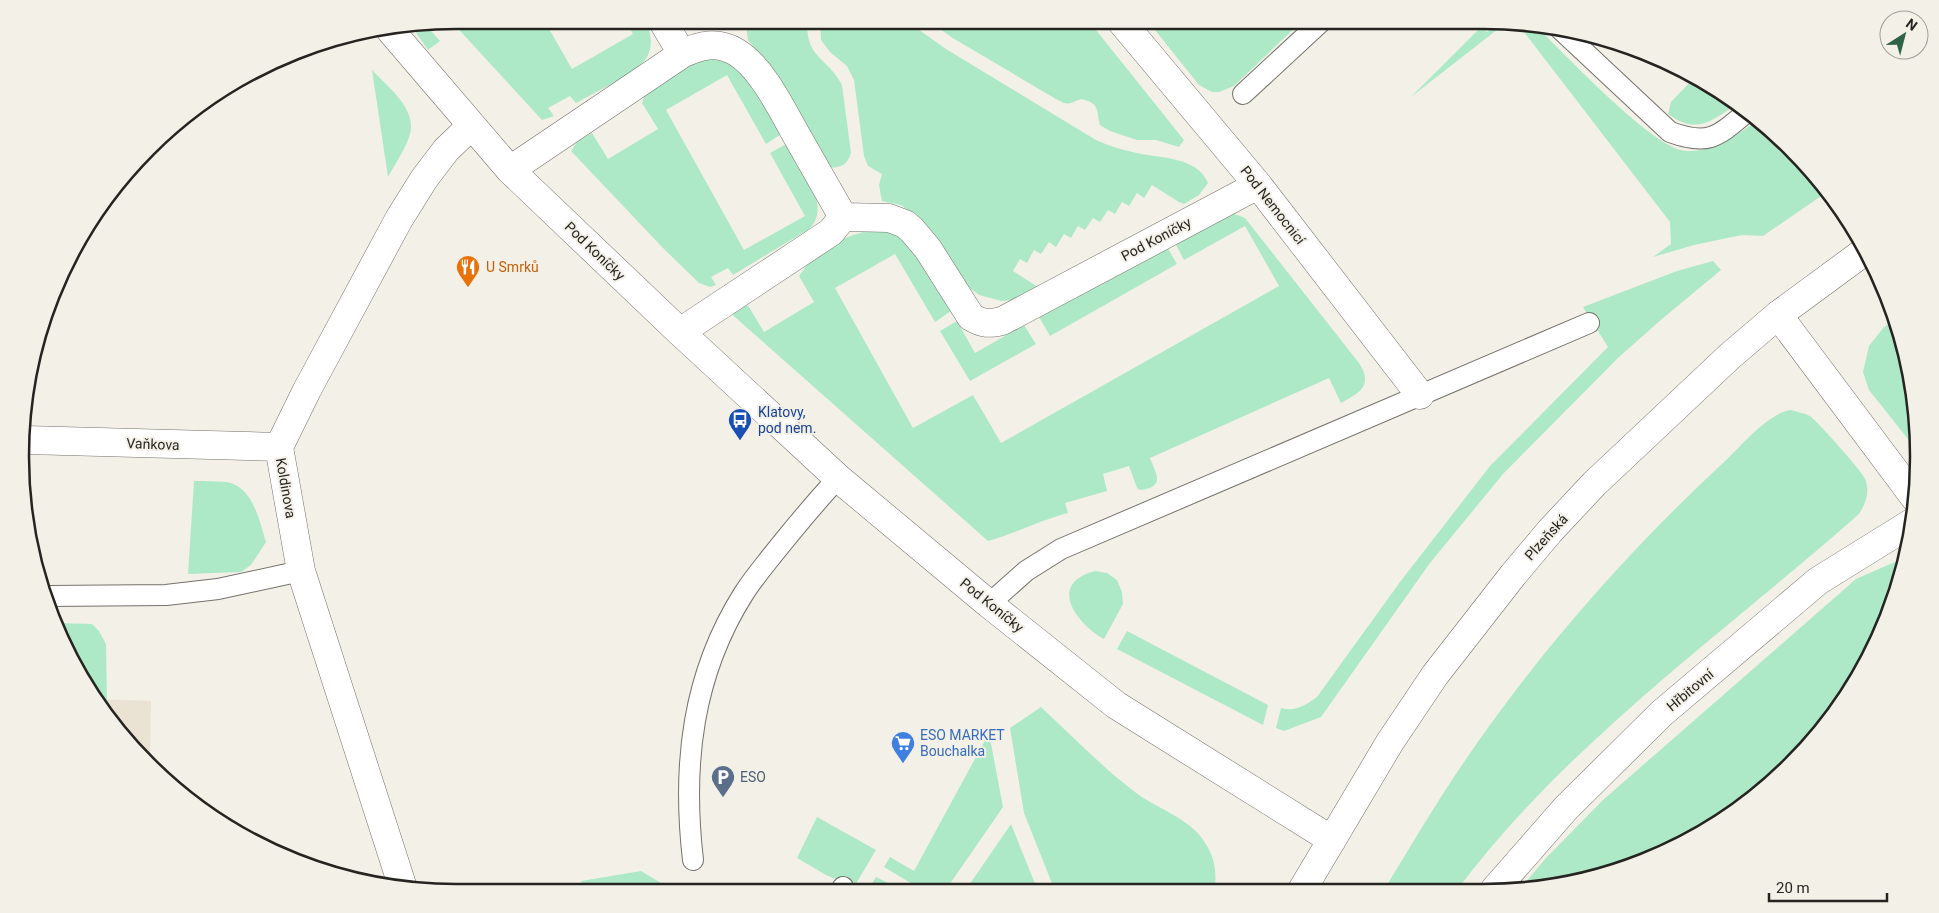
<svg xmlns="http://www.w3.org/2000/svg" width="1939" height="913" font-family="Roboto,sans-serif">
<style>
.built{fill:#eae3d4}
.green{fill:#aee9c7}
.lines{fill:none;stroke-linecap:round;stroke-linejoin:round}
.lane-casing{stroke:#75716b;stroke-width:22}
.street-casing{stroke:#75716b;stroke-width:29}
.secondary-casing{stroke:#75716b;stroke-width:29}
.lane{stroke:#fff;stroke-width:20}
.street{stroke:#fff;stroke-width:28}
.secondary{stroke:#fff;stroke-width:28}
.labels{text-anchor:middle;stroke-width:4;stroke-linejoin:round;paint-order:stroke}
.street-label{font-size:14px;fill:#252421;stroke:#f3f0e8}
.food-label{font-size:14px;fill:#c56008;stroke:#f3f0e8;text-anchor:start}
.transit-label{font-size:14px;fill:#164399;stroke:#f3f0e8;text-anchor:start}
.shop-label{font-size:14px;fill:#366cbe;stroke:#f3f0e8;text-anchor:start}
.service-label{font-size:14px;fill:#4e5e75;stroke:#f3f0e8;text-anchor:start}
.rim{fill:none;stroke:#252421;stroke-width:2.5}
</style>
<rect width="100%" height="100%" fill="#f3f0e8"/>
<!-- built -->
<path class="built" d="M96,699l55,2 -1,64 -40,-43z"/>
<!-- green -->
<path class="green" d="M457,20h87l28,49 61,-35 -8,-14h21c4,12 8,25 1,37 -9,15 -55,37 -71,46l-6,-7 -22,12 6,8 -12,4 -91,-99z
M750,20h57c-1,40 20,36 35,65l9,68c-4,13 -13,17 -26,13l-61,-107 -16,-19 -2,-14z
M820,20h85l41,29 150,91c14,6 26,10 41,13 23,5 61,4 71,30l-9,12 -15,9 -5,-2 -27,-17 -8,13 -7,-5 -8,13 -7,-4 -7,12 -7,-4 -8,12 -7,-4 -8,12 -7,-4 -7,12 -7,-4 -8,13 -7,-5 -8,12 -7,-4 -7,13 -7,-4 -7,12 25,16 -14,12 -22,2 -23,-6 -21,-16 -45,-65 -12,-9 -19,-4 -3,-16 3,-11 -14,-8 -4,-10 -10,-76 -7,-14 -17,-14 -9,-12z
M928,20h160l96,120 -5,7 -23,-7h-19l-27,-9 -10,-6c-4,-15 0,-22 -19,-26 -13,5 -12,7 -25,0l-105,-62z
M1147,20h156l-69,66 -15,6h-7l-13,-7z
M1498,21l9,1 -96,75 70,-70 6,5z
M1517,23l18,2c27,26 119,125 151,126 29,1 49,-15 72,-31l33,28 36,44 -64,44 -21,-1 -48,10 -41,12 18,-13 -1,-22z
M426,25l14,16 -12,9 -16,-23z
M704,57l24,5 19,14 36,57 -17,11 -39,-69 -61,35 78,140 61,-34 -35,-63 18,-10c13,24 45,63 21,86l-76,46 -5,-7 -17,9 5,8 -6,2 -11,-4 -36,-35 -92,-97 6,-9 15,-9 16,26 50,-30 -16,-26 5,-14z
M372,70c14,15 40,35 39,57 0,14 -16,37 -23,50z
M1695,77l30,17 12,10c-25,17 -41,31 -69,10l3,-12z
M1229,212l16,6 114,145c15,23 0,30 -18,40l-12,-25 -179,80c6,16 16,29 -10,32l-3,-2 -8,-22 -26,8 4,17 -42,12 3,10c-28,7 -53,21 -80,28l-261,-231 16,-7 6,4 15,25 50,-30 -15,-26c4,-5 7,-11 11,-15 23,-20 67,-44 95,-22 6,5 9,14 13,20 11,17 22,35 33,52l-16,11 -40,-68 -60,34 78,140 60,-33 28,48 278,-157 -34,-60 -61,34 -10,-19z
M1166,245l11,19 -127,72 -11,-19z
M1713,261l8,9 -59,49 -43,38 -116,117 -73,89 -109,154 -37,14 -8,-3 5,-20c14,4 25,-3 36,-11l83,-115 90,-116 118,-119 -25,-40 94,-36z
M1895,320l16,52 8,81 -50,-63 -6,-18 6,-26 15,-19z
M957,321l18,32 49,-28 12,19 -66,37 -30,-50z
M1791,410c6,2 13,3 19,6 7,5 50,53 54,61 7,13 2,26 -5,37 -137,121 -291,228 -402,376h-73c26,-43 52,-87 80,-128 75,-110 163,-210 260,-300 17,-16 44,-49 67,-52z
M194,481c10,0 21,0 32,1 27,4 33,38 40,60l-15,23 -10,7 -53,2z
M1897,561h8l-19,63 -57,98 -81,81 -98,57 -110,29h-20l26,-31 57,-58 253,-221z
M1095,571l12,2 10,7 5,12 1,12 -19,35c-27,-15 -58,-55 -9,-68z
M57,623l35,1 7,7 7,13 1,56 -11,-1 -31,-49z
M1127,631l141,74 -5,20 -146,-76z
M1041,707c30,28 62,61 94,85 19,15 51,25 66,45 13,17 16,32 14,53l-160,1 -31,-78 -14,-85z
M989,733l14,74 -58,84h-21l-40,-24 6,-10 24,14z
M817,817l59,33 -22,37 -28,-12 -29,-17z
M1011,824l27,67h-73z
M641,871l35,21 -92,1 -3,-12z
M876,877l12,6 -5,9h-16z"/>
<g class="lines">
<!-- lane casing -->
<g class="lane-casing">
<path id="lane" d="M1559,28l111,104c39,14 47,5 77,-20
M1243,94l80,-74
M49,596l117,-1 52,-6 83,-18
M989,604l37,-33 35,-22 528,-226
M693,860c-11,-95 -1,-185 51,-267 7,-11 15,-21 23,-31 23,-29 46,-57 71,-84
M840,892l3,-5"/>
</g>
<!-- street casing -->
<g class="street-casing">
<path id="street" d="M662,20l20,34c18,-9 35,-13 54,-2 26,15 47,60 62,86 15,26 30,53 45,79l46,1 16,6 7,6 16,19 43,68c12,7 18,7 31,4l256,-136
M1120,20l138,165 162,210
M510,170l172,-116
M1778,315l137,183
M680,332l151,-100 12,-15
M26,440l253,7
M403,888l-102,-317 -22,-124 28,-57 92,-171 25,-40 22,-29 25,-24
M1495,889l71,-81 96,-95 156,-132 95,-59"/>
</g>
<!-- secondary casing -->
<g class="secondary-casing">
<path id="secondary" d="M391,31l119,139 170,162 158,146 151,126 127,101 216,135
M1302,890l88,-148 45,-67 78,-100 37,-44 44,-47 136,-128 48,-41 87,-64"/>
</g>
<!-- lane -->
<use href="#lane" class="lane"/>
<!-- street -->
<use href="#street" class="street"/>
<!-- secondary -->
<use href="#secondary" class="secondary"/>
</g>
<!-- icons -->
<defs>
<g id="restaurant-pin" transform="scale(1.25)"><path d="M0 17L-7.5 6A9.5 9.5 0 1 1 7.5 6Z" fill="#e8710a" stroke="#f3f0e8"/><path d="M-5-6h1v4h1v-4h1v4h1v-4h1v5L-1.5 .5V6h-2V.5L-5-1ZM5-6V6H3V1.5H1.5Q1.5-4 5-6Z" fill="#fff"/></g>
<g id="bus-pin" transform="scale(1.25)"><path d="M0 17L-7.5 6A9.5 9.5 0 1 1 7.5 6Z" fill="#1a4fb4" stroke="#f3f0e8"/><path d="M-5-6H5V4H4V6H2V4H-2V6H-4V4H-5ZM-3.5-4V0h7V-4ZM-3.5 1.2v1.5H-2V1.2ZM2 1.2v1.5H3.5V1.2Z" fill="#fff"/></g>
<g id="supermarket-pin" transform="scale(1.25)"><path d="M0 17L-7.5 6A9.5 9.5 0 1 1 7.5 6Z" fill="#3f7fe0" stroke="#f3f0e8"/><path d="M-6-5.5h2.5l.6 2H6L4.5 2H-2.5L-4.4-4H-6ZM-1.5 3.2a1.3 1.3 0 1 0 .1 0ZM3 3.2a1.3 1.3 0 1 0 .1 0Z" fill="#fff"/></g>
<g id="parking-pin" transform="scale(1.25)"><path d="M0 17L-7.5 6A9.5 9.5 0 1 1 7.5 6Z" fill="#5c6f8a" stroke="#f3f0e8"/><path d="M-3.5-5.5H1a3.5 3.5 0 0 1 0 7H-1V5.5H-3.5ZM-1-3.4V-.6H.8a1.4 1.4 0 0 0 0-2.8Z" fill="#fff"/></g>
</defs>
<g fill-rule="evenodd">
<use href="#restaurant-pin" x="468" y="267"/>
<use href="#bus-pin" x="740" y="420"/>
<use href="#supermarket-pin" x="903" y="743"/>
<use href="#parking-pin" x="723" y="777"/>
</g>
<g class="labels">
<!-- street labels -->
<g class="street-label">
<text transform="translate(1273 205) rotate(52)" y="5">Pod Nemocnicí</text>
<text transform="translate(1156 239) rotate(-28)" y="5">Pod Koníčky</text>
<text transform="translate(595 251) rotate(44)" y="5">Pod Koníčky</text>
<text transform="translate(153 444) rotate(2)" y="5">Vaňkova</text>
<text transform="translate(286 488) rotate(80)" y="5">Koldinova</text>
<text transform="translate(1546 537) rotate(-48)" y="5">Plzeňská</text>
<text transform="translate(992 605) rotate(39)" y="5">Pod Koníčky</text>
<text transform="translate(1690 690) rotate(-40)" y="5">Hřbitovní</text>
</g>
<!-- food labels -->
<g class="food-label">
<text x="486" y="272">U Smrků</text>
</g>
<!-- transit labels -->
<g class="transit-label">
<text x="758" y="417">Klatovy,<tspan x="758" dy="16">pod nem.</tspan></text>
</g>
<!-- shop labels -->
<g class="shop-label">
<text x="920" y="740">ESO MARKET<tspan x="920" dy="16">Bouchalka</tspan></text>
</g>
<!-- service labels -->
<g class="service-label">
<text x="740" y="782">ESO</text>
</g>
</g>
<!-- crop -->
<path d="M0 0H1939V913H0ZM456 29H1483A427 427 0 0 1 1910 456V457A427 427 0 0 1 1483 884H456A427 427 0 0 1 29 457V456A427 427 0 0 1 456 29Z" fill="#f3f0e8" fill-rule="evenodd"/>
<path class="rim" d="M456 29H1483A427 427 0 0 1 1910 456V457A427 427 0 0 1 1483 884H456A427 427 0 0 1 29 457V456A427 427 0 0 1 456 29Z"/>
<!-- north arrow -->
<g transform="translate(1904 35) rotate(36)"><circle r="24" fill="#f3f0e8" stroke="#a19e98"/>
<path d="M0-4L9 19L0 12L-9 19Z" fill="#2f6348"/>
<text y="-8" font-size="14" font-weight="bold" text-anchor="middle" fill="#252421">N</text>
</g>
<!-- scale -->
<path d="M1769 893v8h118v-8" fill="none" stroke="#252421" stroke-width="2.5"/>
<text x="1776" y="893" font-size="15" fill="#252421" stroke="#f3f0e8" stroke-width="4" paint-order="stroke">20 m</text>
</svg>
